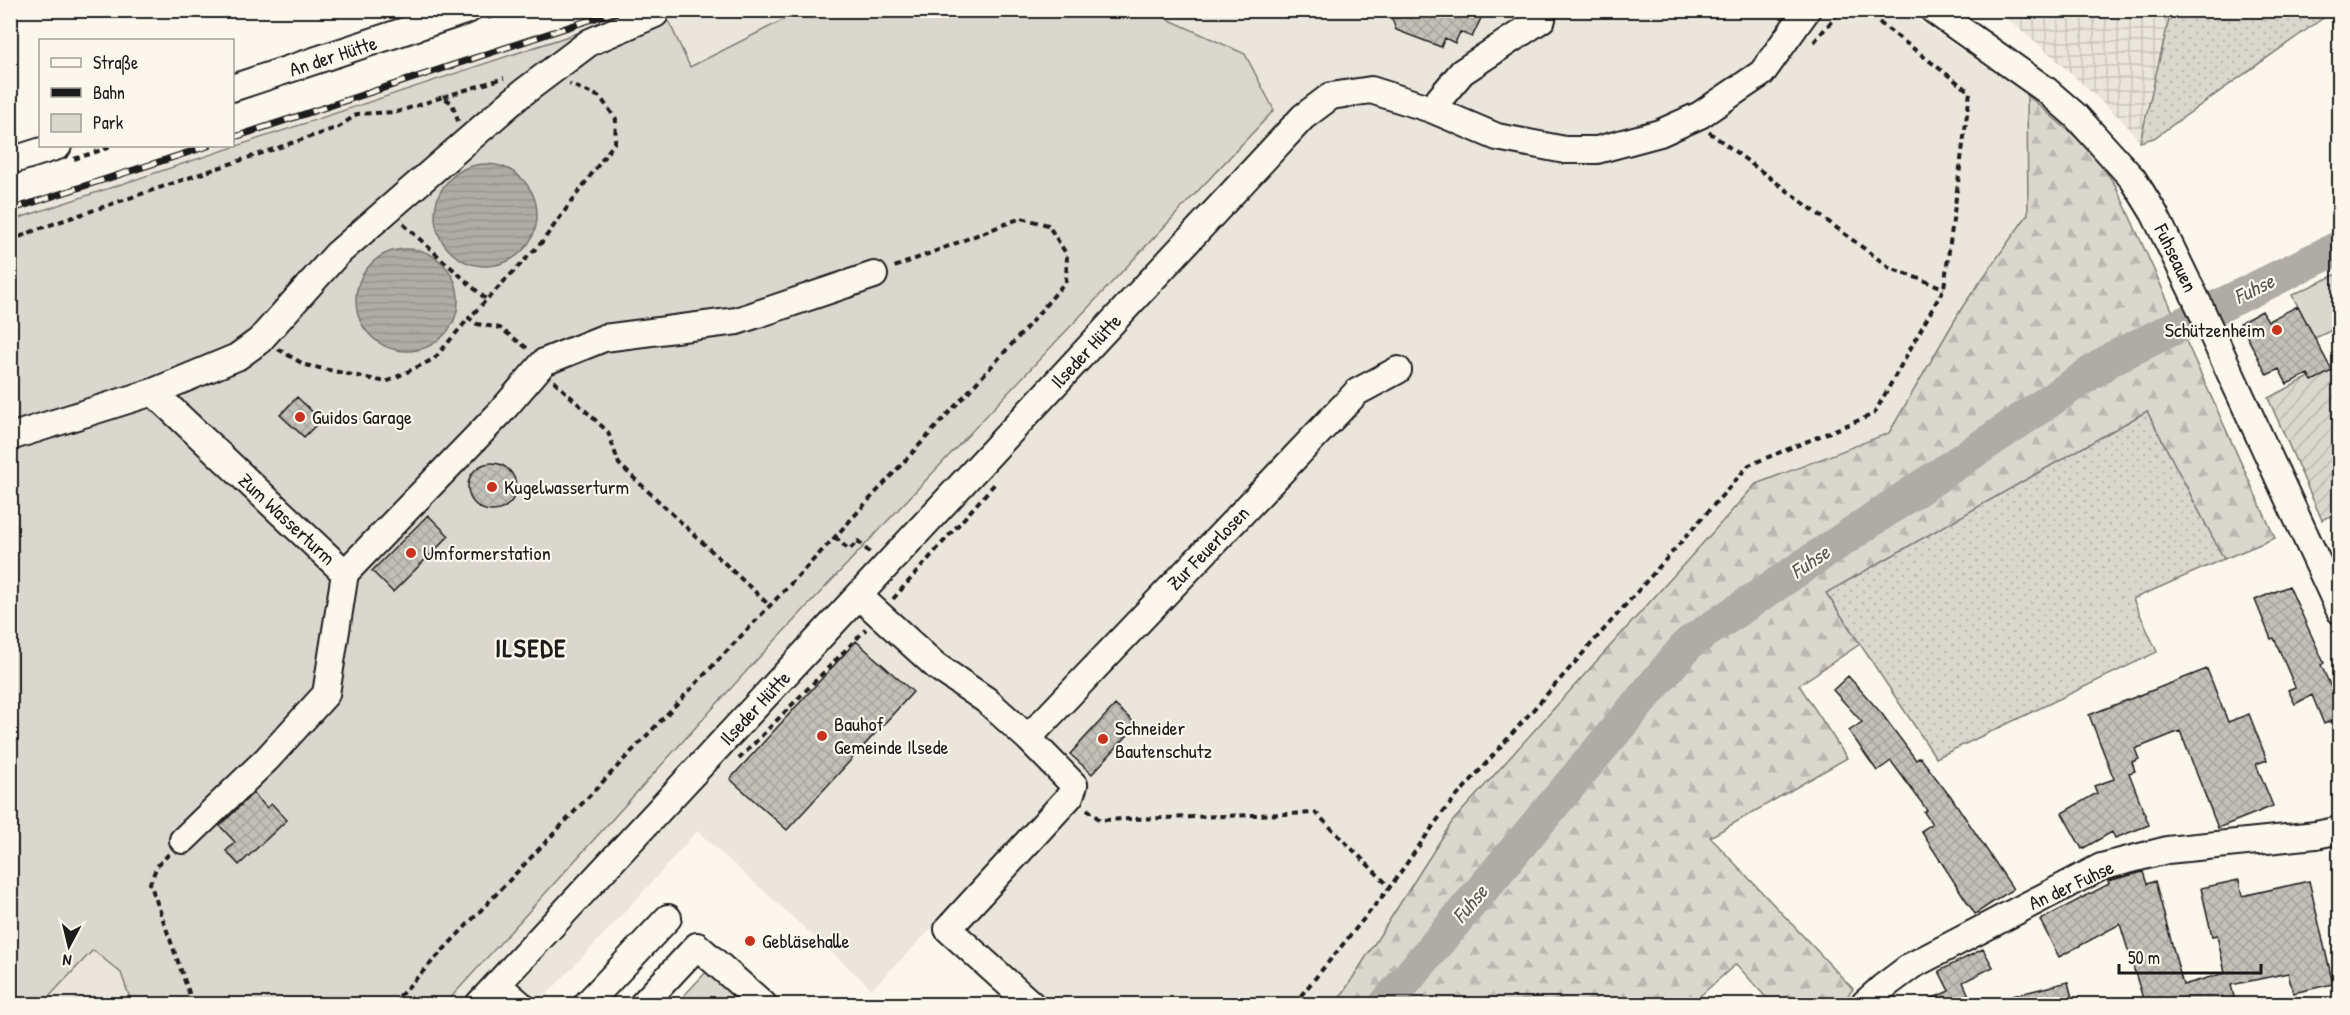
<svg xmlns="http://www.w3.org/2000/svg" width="2350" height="1015" font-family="'Patrick Hand',sans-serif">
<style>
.built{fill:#eae6dc}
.industrial{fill:url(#industrial-grid)}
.grass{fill:url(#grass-dots);stroke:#7b7a75;stroke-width:1.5}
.forest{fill:url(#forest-firs);stroke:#7b7a75;stroke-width:1.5}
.park{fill:#dad7ce;stroke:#7b7a75;stroke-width:1.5}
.garden{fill:url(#garden-furrows);stroke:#7b7a75;stroke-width:1.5}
.water{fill:url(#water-rules);stroke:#74726e;stroke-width:1.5}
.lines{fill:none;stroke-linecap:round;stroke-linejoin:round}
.river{stroke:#afaca5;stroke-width:34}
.building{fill:url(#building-cross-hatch);stroke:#1c1c1c;stroke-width:1.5}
.minor-casing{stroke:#1c1c1c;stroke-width:30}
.path{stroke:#1c1c1c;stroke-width:4;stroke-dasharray:6 4.5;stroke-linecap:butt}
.minor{stroke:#fbf7ec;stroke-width:26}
.rail-casing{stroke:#1c1c1c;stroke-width:7}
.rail{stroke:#fbf7ec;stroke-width:4.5;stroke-dasharray:14;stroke-linecap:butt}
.poi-dot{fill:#c8321e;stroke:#fbf7ec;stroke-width:2}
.labels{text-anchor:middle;stroke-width:4.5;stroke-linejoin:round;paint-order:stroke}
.street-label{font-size:20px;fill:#1c1c1c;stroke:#fbf7ec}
.poi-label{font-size:20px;fill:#1c1c1c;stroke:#fbf7ec;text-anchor:start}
.water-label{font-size:21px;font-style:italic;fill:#575653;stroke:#fbf7ec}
.district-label{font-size:26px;font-weight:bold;letter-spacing:1.5px;fill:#1c1c1c;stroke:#fbf7ec}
</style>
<defs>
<pattern id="industrial-grid" width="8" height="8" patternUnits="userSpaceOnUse" patternTransform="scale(1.5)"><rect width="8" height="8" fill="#eae6dc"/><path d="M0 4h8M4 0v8" fill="none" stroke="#c8c5bc"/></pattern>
<pattern id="grass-dots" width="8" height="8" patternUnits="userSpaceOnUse" patternTransform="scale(1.5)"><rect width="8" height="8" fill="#dad7ce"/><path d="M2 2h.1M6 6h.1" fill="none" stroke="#bab8b0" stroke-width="1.8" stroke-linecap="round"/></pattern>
<pattern id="forest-firs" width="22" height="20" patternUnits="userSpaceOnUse" patternTransform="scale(1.5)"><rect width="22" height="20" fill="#dad7ce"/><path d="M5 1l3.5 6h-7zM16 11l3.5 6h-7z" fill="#bab8b0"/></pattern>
<pattern id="garden-furrows" width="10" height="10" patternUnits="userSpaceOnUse" patternTransform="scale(1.5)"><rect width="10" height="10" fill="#dad7ce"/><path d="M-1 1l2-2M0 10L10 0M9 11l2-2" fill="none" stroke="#bab8b0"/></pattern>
<pattern id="water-rules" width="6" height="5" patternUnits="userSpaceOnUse" patternTransform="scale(1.5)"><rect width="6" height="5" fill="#afaca5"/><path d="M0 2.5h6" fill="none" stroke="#96938d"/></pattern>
<pattern id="building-cross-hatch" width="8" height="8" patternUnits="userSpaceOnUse" patternTransform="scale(1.5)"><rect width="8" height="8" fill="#c3c0b8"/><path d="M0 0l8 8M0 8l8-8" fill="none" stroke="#a7a49e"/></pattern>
</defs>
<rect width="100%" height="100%" fill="#fbf7ec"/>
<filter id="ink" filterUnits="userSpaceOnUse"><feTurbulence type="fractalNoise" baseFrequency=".0167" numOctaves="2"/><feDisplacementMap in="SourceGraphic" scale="12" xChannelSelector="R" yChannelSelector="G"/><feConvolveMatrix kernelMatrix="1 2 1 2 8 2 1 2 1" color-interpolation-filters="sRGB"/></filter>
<g filter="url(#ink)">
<!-- built -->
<path class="built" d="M632,11h1273l122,84 1,119 -65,92 -74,127 -133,51 -304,338 -116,182h-293l-97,-90 -74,75 -175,-158 -61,69 -98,104h-527l-1,-795 202,-63h20l1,-7z"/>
<!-- industrial -->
<path class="industrial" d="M1994,11h177l-31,131 -17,-21 -70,-64 -44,-37z"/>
<!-- grass -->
<path class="grass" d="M2171,11v-1l162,1 -179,127 -14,4z
M2147,411l77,148 -91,40 24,53 -221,106 -110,-165z"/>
<!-- forest -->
<path class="forest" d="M2027,95l65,56 24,35 159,352 -51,21 -77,-148 -321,182 34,51 -61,41 48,73 -137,79 143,152 -12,15h-69l-36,-40 -45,40h-355l116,-182 304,-338 133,-51 74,-127 65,-92z"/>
<!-- park -->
<path class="park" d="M644,11h20l26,56 111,-56h349l95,43 29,56 -522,555 -307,339h-313l-11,-31 -28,-23 -51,54h-31l-1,-783z
M2339,273v54l-24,11 -23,-43z
M709,969l39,35h-72z"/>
<!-- garden -->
<path class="garden" d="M2339,362v150l-17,8 -54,-122z"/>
<!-- water -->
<path class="water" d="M435 215a51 51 0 1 1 102 0a51 51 0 1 1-102 0Z
M356 300a51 51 0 1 1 102 0a51 51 0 1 1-102 0Z"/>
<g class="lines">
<!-- river -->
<path class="river" d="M1386,1004l303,-361 424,-285 227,-111"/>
</g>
<!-- building -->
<path class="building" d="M1389,10h96l-13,27 -12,-5 -5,11 -10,-5 -4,9 -45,-17z
M2298,306l34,65 -20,10 -4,-7 -21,10 -8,-15 -12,6 -27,-52 22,-12 6,10z
M297,397l24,23 -17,17 -24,-22z
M468 487a24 24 0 1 1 48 0a24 24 0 1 1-48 0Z
M428,515l21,21 -56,56 -21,-21z
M2289,586l35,77 -3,2 14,31 5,-2v23l-16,7 -12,-29 -17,9 -7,-14 7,-3 -21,-49 -3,1 -16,-39z
M856,641l57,51 -126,138 -57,-51z
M2207,669l21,53 21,-8 18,46 -11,4 17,42 -55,22 -38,-97 -45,18 4,10 -7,3 3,9 -6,2 20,52 -34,13 -3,-6 -30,17 -20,-36 35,-20 -3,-7 20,-7 -25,-64z
M1848,676l34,38 34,46 4,-3 29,38h1l63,94 -38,25 -54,-83 11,-7 -8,-12 3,-2 -36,-49 -14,10 -28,-40 13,-9 -29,-32z
M1115,705l22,20 -45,49 -22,-20z
M253,793l14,15 5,-4 15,16 -48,45 -13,-14 9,-9 -15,-16z
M2143,872l4,12 8,-3 28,104 42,-12 -8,-38 -5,1 -11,-48 38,-8 3,16 67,-15 24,103 -40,9 -5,-20 -57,12 5,20h-91l-25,-81 -61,33 -19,-37 69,-36 -1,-3z
M1983,949l10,18 -30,15 10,23h-55l31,-14 -10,-20z
M2068,982l6,23h-73l-1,-6z"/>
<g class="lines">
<!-- minor casing -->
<g class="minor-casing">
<path id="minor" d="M1933,10l113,80 30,26 57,63 21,34 43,88 143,310
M232,88l236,-78
M1431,109l31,-37 80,-53
M10,161l48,-15
M153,392l192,181 -19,121 -59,65 -84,81
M10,437l143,-45 84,-35 22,-16 78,-87 184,-160 69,-52 65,-28
M345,573l155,-160 44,-51 60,-24 133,-17 137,-46
M859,596l77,70 50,34 42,38 329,-346 41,-22
M1028,738l46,47 -4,11 -122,133 83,75
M498,985l22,19
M479,1004l824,-887 28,-21 40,-6 60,19 66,28 68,13h32l63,-17 40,-18 62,-42 45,-63
M587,1004l81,-86
M643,1004l54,-58 66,58
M1864,1004l19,-17 28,-21 190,-99 66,-17 149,-15 24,-5"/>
</g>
<!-- path -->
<path class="path" d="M488,18l18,-8
M1814,42l27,-32
M443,97l61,-19
M1709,132l181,136 54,20
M74,159l40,-13
M403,224l84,76
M10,241l28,-12 301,-102 18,-13 40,-2 46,-15 9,6 6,18
M527,348l-27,-20 -23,-4 -8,-6 73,-76 73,-100 1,-23 -16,-22 -31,-13
M278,349l27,16 81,17 48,-23 35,-41
M554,381l54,51 11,32 150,141
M835,537l14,13 9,-9 12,12
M893,599l104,-118
M739,759l127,-130
M1087,809l13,11 216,-7 74,74
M169,854l-12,12 -7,17 43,121
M392,1004l443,-467 187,-204 44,-52 1,-26 -19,-30 -27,-7 -129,50
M1294,1004l96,-117 53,-75 306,-347 125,-51 70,-126 26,-196 -107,-82"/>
<!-- minor -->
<use href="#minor" class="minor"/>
<!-- rail casing -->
<g class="rail-casing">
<path id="rail" d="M232,138l388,-128
M10,210l198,-64"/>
</g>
<!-- rail -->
<use href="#rail" class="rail"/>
</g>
</g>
<!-- markers -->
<g class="poi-dot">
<circle cx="2277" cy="330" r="6"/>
<circle cx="300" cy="417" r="6"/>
<circle cx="492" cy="487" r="6"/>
<circle cx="411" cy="553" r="6"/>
<circle cx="822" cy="736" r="6"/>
<circle cx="1103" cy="739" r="6"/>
<circle cx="750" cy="941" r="6"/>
</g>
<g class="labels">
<!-- street labels -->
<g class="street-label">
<text transform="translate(333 56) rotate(-18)" y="7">An der Hütte</text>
<text transform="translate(2176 258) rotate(64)" y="7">Fuhseauen</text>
<text transform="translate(1086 351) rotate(-47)" y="7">Ilseder Hütte</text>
<text transform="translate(287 519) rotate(43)" y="7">Zum Wasserturm</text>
<text transform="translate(1208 548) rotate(-46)" y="7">Zur Feuerlosen</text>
<text transform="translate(755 708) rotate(-47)" y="7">Ilseder Hütte</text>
<text transform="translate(2071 885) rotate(-25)" y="7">An der Fuhse</text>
</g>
<!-- poi labels -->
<g class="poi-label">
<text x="2265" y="337" text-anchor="end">Schützenheim</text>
<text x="312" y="424">Guidos Garage</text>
<text x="504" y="494">Kugelwasserturm</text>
<text x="423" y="560">Umformerstation</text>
<text x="834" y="731">Bauhof<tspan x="834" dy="23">Gemeinde Ilsede</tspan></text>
<text x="1115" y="735">Schneider<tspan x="1115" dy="23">Bautenschutz</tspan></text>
<text x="762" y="948">Gebläsehalle</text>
</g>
<!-- water labels -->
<g class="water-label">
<text transform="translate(2254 289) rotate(-26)" y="7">Fuhse</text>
<text transform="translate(1810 562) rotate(-34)" y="7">Fuhse</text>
<text transform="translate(1470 904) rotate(-50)" y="7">Fuhse</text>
</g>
<!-- district labels -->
<g class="district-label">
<text x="531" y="657">ILSEDE</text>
</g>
</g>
<!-- margin -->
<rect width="2350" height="1015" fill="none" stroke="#fbf7ec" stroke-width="36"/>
<rect x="18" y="18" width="2314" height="979" fill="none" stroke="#1c1c1c" stroke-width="2" filter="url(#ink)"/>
<!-- legend -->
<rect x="39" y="39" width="195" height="108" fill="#fbf7ec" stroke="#a29f99" stroke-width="1.5"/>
<rect x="51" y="58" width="30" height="9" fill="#fbf7ec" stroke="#a29f99" stroke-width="1.5"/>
<text x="93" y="69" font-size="18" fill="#1c1c1c">Straße</text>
<rect x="51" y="88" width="30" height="9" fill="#1c1c1c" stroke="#a29f99" stroke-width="1.5"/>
<text x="93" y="99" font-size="18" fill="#1c1c1c">Bahn</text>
<rect x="51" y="114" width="30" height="18" fill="#dad7ce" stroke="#a29f99" stroke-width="1.5"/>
<text x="93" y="129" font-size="18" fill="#1c1c1c">Park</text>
<!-- north arrow -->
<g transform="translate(69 946) rotate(187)" stroke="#fbf7ec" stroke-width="4.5" paint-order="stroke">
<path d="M0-4.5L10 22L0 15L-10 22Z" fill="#1c1c1c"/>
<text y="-9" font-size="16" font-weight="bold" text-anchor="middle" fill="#1c1c1c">N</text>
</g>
<!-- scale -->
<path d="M2119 964v9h142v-9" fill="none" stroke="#1c1c1c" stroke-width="3"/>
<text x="2128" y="964" font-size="18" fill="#1c1c1c" stroke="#fbf7ec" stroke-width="4.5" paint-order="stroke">50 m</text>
</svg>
